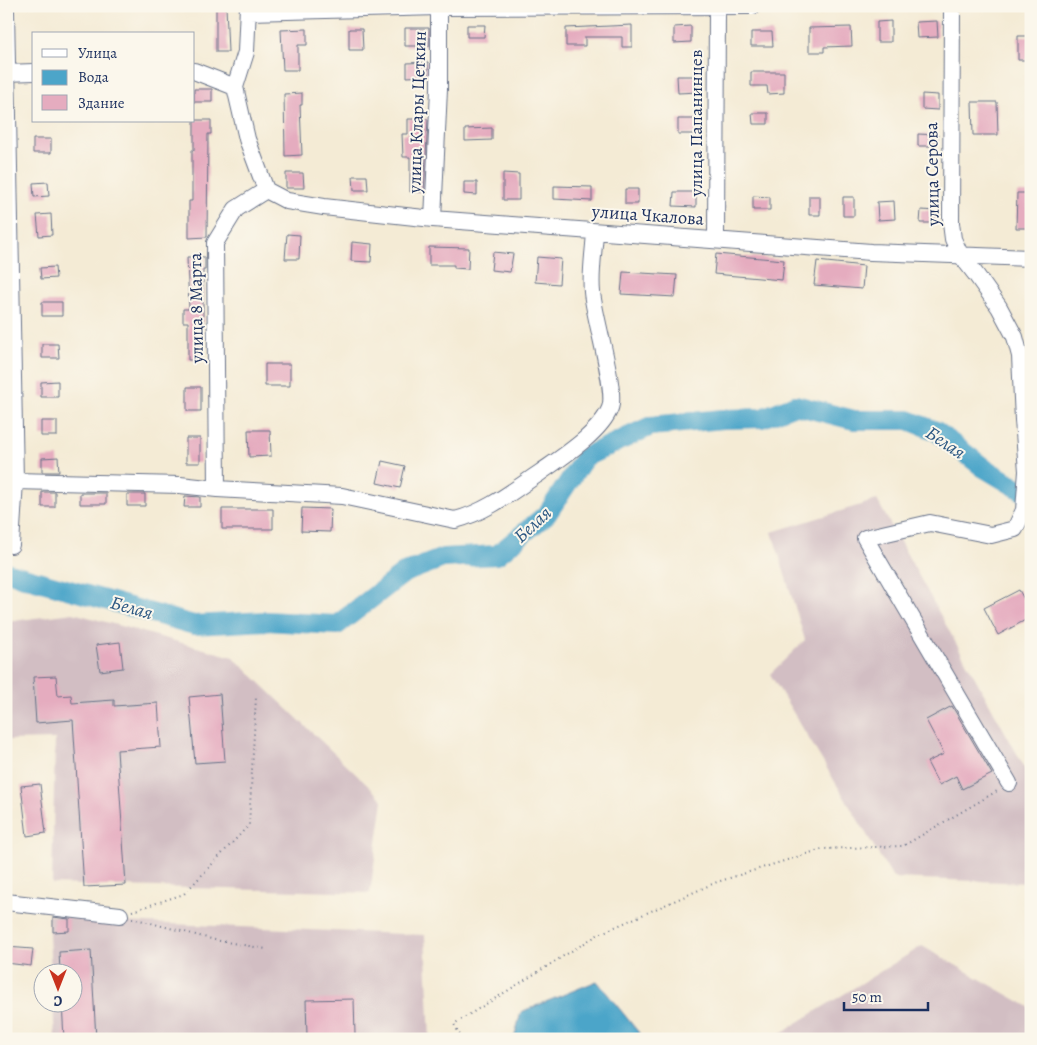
<svg xmlns="http://www.w3.org/2000/svg" width="1037" height="1045" font-family="Alegreya,serif">
<style>
.industrial{fill:#d2bec3}
.water{fill:#4ca5c9;stroke:#346a94}
.lines{fill:none;stroke-linecap:round;stroke-linejoin:round}
.river{stroke:#4ca5c9;stroke-width:20}
.building{fill:#e5acbf}
.minor-casing{stroke:#677188;stroke-width:18}
.path{stroke:#677188;stroke-width:2;stroke-dasharray:1 4;stroke-linecap:butt}
.minor{stroke:#fff;stroke-width:16}
.labels{text-anchor:middle;stroke-width:4;stroke-linejoin:round;paint-order:stroke}
.street-label{font-size:18px;fill:#1b2f5e;stroke:#fbf7ec}
.water-label{font-size:19px;font-style:italic;fill:#2c5883;stroke:#fbf7ec}
</style>
<rect width="100%" height="100%" fill="#fbf7ec"/>
<filter id="ink" filterUnits="userSpaceOnUse"><feTurbulence type="fractalNoise" baseFrequency=".02" numOctaves="2"/><feDisplacementMap in="SourceGraphic" scale="10" xChannelSelector="R" yChannelSelector="G"/><feConvolveMatrix kernelMatrix="1 2 1 2 8 2 1 2 1" color-interpolation-filters="sRGB"/></filter>
<filter id="wash" filterUnits="userSpaceOnUse"><feTurbulence type="fractalNoise" baseFrequency=".0096" numOctaves="4" result="noise"/><feDisplacementMap in="SourceGraphic" scale="20" xChannelSelector="R" yChannelSelector="G"/><feGaussianBlur stdDeviation="1.12" result="paint"/><feColorMatrix in="noise" values="0 0 0 0 0 0 0 0 0 0 0 0 0 0 0 0 0 1.4 0 .05"/><feComposite in="paint" operator="in"/></filter>
<g filter="url(#wash)">
<rect width="100%" height="100%" fill="#f4ebd5"/>
<!-- industrial -->
<path class="industrial" d="M877,500l154,279v104l-138,-5 -123,-204 35,-34 -33,-108z
M73,613l160,44 150,143 -13,93 -318,-9 3,-145 -47,1 -2,-19v-99z
M48,915l23,1 27,5 327,14 5,104h-375l-2,-36 19,-1v-30h-21z
M922,946l109,62v31h-260z"/>
<!-- water -->
<path class="water" d="M597,981l47,58h-130l7,-27z"/>
<g class="lines">
<!-- river -->
<path class="river" d="M6,572l188,53 72,-4 71,4 67,-52 39,-15 54,-3 50,-41 38,-57 66,-31 72,-7 39,-1 33,-13 59,15h54l28,11 48,37 47,28"/>
</g>
<g id="blocks">
<!-- building -->
<path class="building" d="M216,6h10l2,46h-12z
M891,21v21h-14v-20z
M937,21l1,16 -21,1 -1,-16z
M467,25h18l-1,12h-17z
M632,25v22h-10v-10h-37v9h-19v-18z
M691,26v16l-17,1v-16z
M851,27l1,19 -28,1v5h-15v-24z
M405,28h24v18h-24z
M307,29v16h-9v25h-15l-2,-40z
M349,29h13l1,21h-14z
M751,32h21l1,14h-22z
M1018,36h13v24h-13z
M428,62v14l-21,1v-14z
M751,72h33v21l-16,1 -1,-8h-16z
M677,76h22v16l-21,1z
M194,89h18v13h-18z
M302,93v12h-2l2,50 -17,1 -1,-62z
M922,94l16,1v15l-16,-1z
M972,102h25l1,33h-25z
M752,113h16v11h-15z
M408,119h20l-4,73h-14v-35h-7l-1,-23h6z
M678,119h21v15h-21z
M194,120h17v14h-3l-1,103 -18,1v-37h3v-51h2z
M492,128v12l-27,1v-12z
M918,134l20,1 -1,11h-19z
M33,139h18v14h-18z
M286,173h17l1,15h-18z
M503,173l16,1v26h-16z
M353,176h14l1,14h-14z
M48,182l1,14 -15,1 -1,-14z
M464,182h13v13l-13,-1z
M554,186l38,1v14l-38,-2z
M625,189h13v15h-13z
M674,192h22v15l-23,-1z
M1017,193h14v35h-15z
M753,196l17,1v13h-17z
M809,196h11v19h-11z
M843,197h11v19h-11z
M894,201l1,18 -17,1 -1,-18z
M921,210l16,1 -1,12h-16z
M51,214l1,21 -13,1 -2,-21z
M287,234l13,1 -1,24h-14z
M352,242l20,2 -1,18 -20,-1z
M429,247l40,1 -1,21 -14,-1v-3h-25z
M493,252l20,2 -3,18 -19,-2z
M716,254l68,6 -2,20 -68,-6z
M187,257h18v13h-2v52h-2v38h-13v-38h-5v-13h6z
M537,257l24,2 -2,25 -24,-2z
M817,261l47,5 -2,23 -48,-4z
M55,267l1,11 -15,1 -1,-11z
M623,272l54,3 -2,22 -54,-3z
M42,302h20v14h-20z
M42,344h16l1,14h-17z
M265,364h25v22h-25z
M58,381v16h-17v-15z
M187,387h14v24h-14z
M41,421h16v15h-16z
M248,430h22l1,26 -22,1z
M186,438h14v25h-14z
M58,457l1,15h-17v-14z
M382,461l23,5 -5,22 -23,-5z
M42,492h13v15h-13z
M80,493h26v11h-26z
M127,494h18v12h-18z
M185,496l15,1v10h-16z
M302,508l29,1 -1,23 -29,-1z
M222,509h51v20h-51z
M1019,590l12,22v5l-33,18 -14,-27z
M120,642l3,26 -23,3 -4,-26z
M56,676l2,20 13,-1 1,8 42,-3v6l44,-3 3,44 -44,3 9,135 -42,2 -11,-167 -37,3 -3,-46z
M220,694l5,67 -30,2 -6,-66z
M952,706l40,68 -30,15 -6,-13 -17,9 -12,-23 17,-8 -18,-34z
M40,784l6,49 -19,3 -6,-50z
M53,917l16,2v12l-16,1z
M6,947l27,2 -2,17 -25,-3z
M91,950l5,89h-32l-2,-37h10v-30h-12l-1,-20z
M354,999l1,36 -48,1 -1,-36z"/>
</g>
</g>
<g filter="url(#ink)">
<use href="#blocks" fill-opacity="0" stroke="#677188" stroke-width="1"/>
<g class="lines">
<!-- minor casing -->
<g class="minor-casing">
<path id="minor" d="M248,6l-2,46 -11,35 12,52 19,51
M952,6l-1,217 2,16 7,15 17,22 22,31 16,30 5,19 3,64 4,51 -3,39 -9,19 -24,6 -61,-12 -65,15 144,245
M6,11l9,470 -4,64
M249,12l190,-5 314,-1
M194,71l41,16
M6,73l28,-1
M266,190l21,11 37,6 109,12 438,33 160,6
M433,219l6,-130v-83
M716,240l1,-234
M15,481l165,4 37,4 125,7 113,24c32,-8 59,-30 86,-48 21,-15 60,-40 69,-64 7,-18 -16,-91 -18,-116 -2,-19 2,-41 3,-60
M217,489l-2,-246 21,-34 30,-19
M6,902l114,13"/>
</g>
<!-- path -->
<path class="path" d="M132,911l52,-17 65,-69 7,-128
M132,918l83,22 51,9
M462,1039l-8,-15 145,-90 118,-52 105,-33 81,-3 96,-56"/>
<!-- minor -->
<use href="#minor" class="minor"/>
</g>
</g>
<g class="labels">
<!-- street labels -->
<g class="street-label">
<text transform="translate(417 112) rotate(-88)" y="6">улица Клары Цеткин</text>
<text transform="translate(696 123) rotate(-90)" y="6">улица Папанинцев</text>
<text transform="translate(932 174) rotate(-91)" y="6">улица Серова</text>
<text transform="translate(648 215) rotate(4)" y="6">улица Чкалова</text>
<text transform="translate(196 308) rotate(-91)" y="6">улица 8 Марта</text>
</g>
<!-- water labels -->
<g class="water-label">
<text transform="translate(946 442) rotate(34)" y="7">Белая</text>
<text transform="translate(532 524) rotate(-43)" y="7">Белая</text>
<text transform="translate(132 607) rotate(16)" y="7">Белая</text>
</g>
</g>
<!-- margin -->
<rect width="1037" height="1045" fill="none" stroke="#fbf7ec" stroke-width="25"/>
<!-- legend -->
<rect x="32" y="32" width="162" height="90" fill="#fbf7ec" stroke="#a1a7b3"/>
<rect x="42" y="49" width="25" height="8" fill="#ffffff" stroke="#a1a7b3"/>
<text x="78" y="58" font-size="15" fill="#1b2f5e">Улица</text>
<rect x="42" y="70" width="25" height="15" fill="#4ca5c9" stroke="#a1a7b3"/>
<text x="78" y="82" font-size="15" fill="#1b2f5e">Вода</text>
<rect x="42" y="95" width="25" height="15" fill="#e5acbf" stroke="#a1a7b3"/>
<text x="78" y="108" font-size="15" fill="#1b2f5e">Здание</text>
<!-- north arrow -->
<g transform="translate(58 988) rotate(180)"><circle r="24" fill="#fbf7ec" stroke="#a1a7b3"/>
<path d="M0-4L9 19L0 12L-9 19Z" fill="#c8321e"/>
<text y="-8" font-size="14" font-weight="bold" text-anchor="middle" fill="#1b2f5e">С</text>
</g>
<!-- scale -->
<path d="M844 1002v8h84v-8" fill="none" stroke="#1b2f5e" stroke-width="2.5"/>
<text x="852" y="1002" font-size="15" fill="#1b2f5e" stroke="#fbf7ec" stroke-width="4" paint-order="stroke">50 m</text>
</svg>
